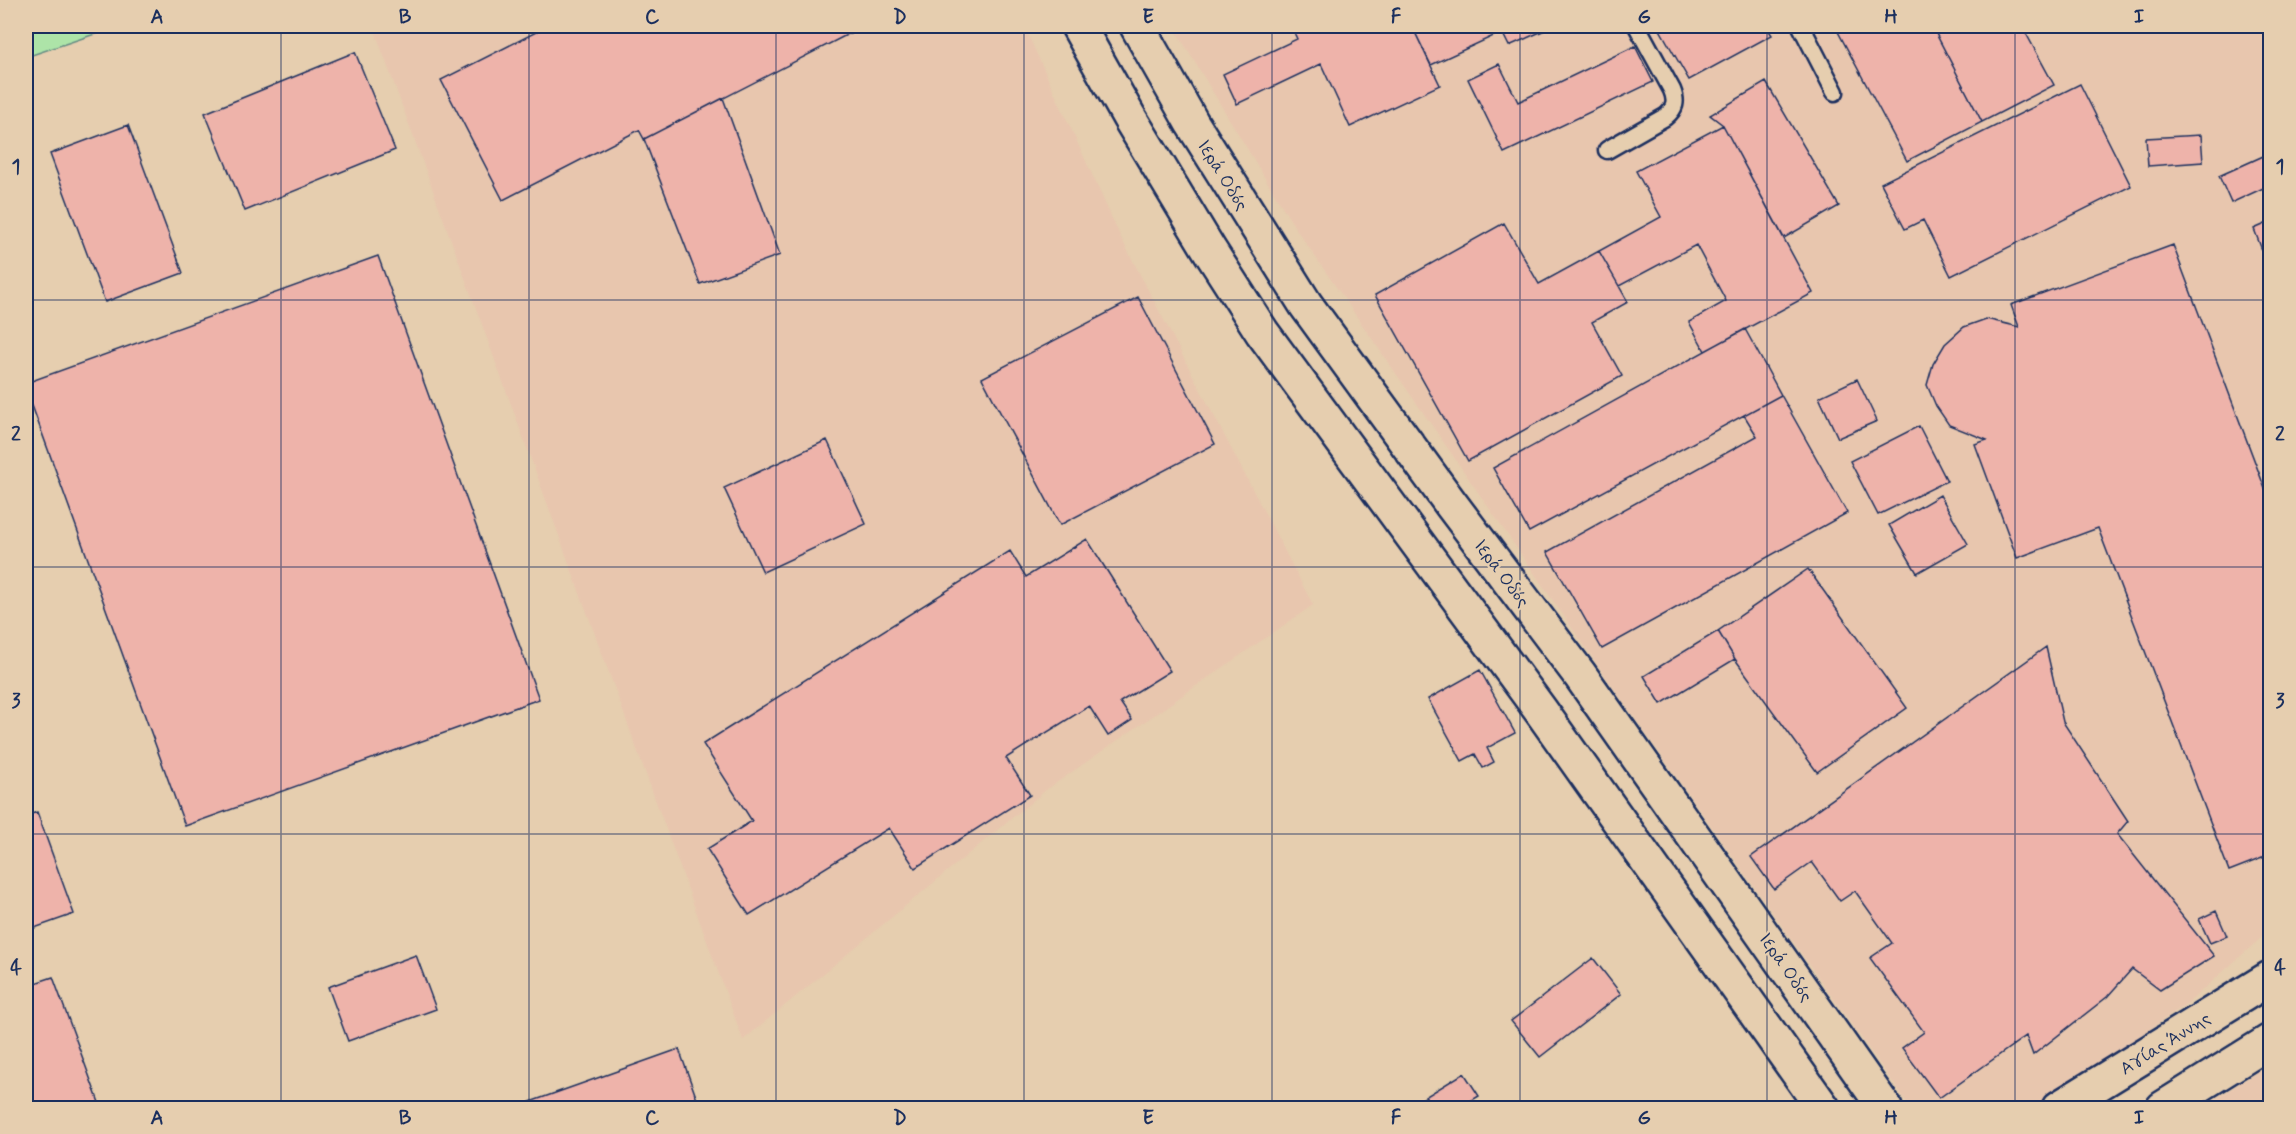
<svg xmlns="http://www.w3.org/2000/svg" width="2296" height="1134" font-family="Mynerve,sans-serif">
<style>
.built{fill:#e8c6ae}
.green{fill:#ade4a8;stroke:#648a83;stroke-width:1.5}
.building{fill:#eeb3aa;stroke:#1b2f5e;stroke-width:1.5}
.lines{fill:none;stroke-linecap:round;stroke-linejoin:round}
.lane-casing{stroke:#1b2f5e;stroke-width:21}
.secondary-casing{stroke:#1b2f5e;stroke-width:38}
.lane{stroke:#e6ceaf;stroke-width:16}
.secondary{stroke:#e6ceaf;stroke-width:33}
.grid{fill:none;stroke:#1b2f5e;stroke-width:1.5;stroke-opacity:0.55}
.labels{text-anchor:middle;stroke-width:4.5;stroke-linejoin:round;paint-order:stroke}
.street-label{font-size:18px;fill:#1b2f5e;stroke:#e6ceaf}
.neatline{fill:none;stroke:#1b2f5e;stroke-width:2}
.grid-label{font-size:20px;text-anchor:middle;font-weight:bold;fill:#1b2f5e}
</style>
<rect width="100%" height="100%" fill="#e6ceaf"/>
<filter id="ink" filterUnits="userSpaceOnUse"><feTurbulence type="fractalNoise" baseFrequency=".0167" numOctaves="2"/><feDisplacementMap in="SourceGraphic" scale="12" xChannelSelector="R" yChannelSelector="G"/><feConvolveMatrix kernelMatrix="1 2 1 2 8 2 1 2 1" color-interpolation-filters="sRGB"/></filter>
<g filter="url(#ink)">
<!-- built -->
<path class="built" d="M373,26h651l97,212 192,367 -267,185 -303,250z
M1173,26h1097v904l-81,72 -153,106h-125l-294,-415 -323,-467z
M2270,1064v44h-69z"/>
<!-- green -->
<path class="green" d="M26,26h93l-93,31z"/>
<!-- building -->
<path class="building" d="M548,26h316l-220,113 -5,-9 -136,70 -62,-120z
M1291,26h121l28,59 -90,42 -29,-63 -84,40 -14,-30 74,-35z
M1412,26h142l-45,20 -7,-14 -71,33z
M1658,26h108l6,9 -83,45z
M1835,26h97l50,96 -75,39z
M1932,26h90l32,59 -72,37z
M1635,46l18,36 -149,71 -36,-74 31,-15 19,38z
M355,52l40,98 -150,61 -40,-98z
M1766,82l73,124 -55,32 -61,-113 -13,-10z
M2080,84l51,102 -180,90 -28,-56 -18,9 -24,-46z
M723,98l57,157 -80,29 -56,-145z
M128,125l55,148 -78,29 -55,-148z
M1723,125l90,168 -108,58 -16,-29 37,-21 -30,-56 -77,41 -20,-35 62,-34 -25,-46z
M2201,135l2,27 -55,4 -2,-28z
M2270,153v32l-39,18 -12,-27z
M2270,222v49l-16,-42z
M1504,223l35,61 60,-33 29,51 -36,20 30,54 -154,85 -93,-166z
M2173,245l97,257v353l-41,16 -131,-343 -81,30 -42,-114 12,-4 -38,-15 -13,-19 -9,-21 6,-21 12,-20 19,-17 22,-8 33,8 -8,-22z
M378,256l161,443 -354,127 -159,-437v-6z
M1138,297l77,147 -155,81 -78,-147z
M1745,329l36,66 -252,137 -36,-64z
M1857,379l20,42 -39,17 -19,-41z
M1781,395l66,118 -245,136 -55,-97 210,-116 -13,-21z
M1919,426l28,55 -69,34 -28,-54z
M827,440l39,84 -103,48 -39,-84z
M1940,495l28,49 -51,29 -28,-48z
M1087,539l83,132 -50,31 12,18 -24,16 -19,-30 -83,52 24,37 -115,73 -26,-40 -140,87 -42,-66 45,-28 -49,-77 307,-193 16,26z
M1808,569l99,139 -90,64 -82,-113 -17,-28z
M1718,631l17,28 -74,45 -17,-28z
M2046,647l17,75 65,99 -11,13 97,122 -54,34 -28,-21 -25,28 -74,58 -7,-19 -87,62 -37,-50 22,-16 -54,-74 22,-15 -37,-52 -15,10 -28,-39 -38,27 -23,-32z
M1480,670l35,63 -28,15 7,14 -11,6 -8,-14 -13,7 -34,-62z
M37,812l37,102 -48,17v-115z
M2216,911l11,25 -17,7 -11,-24z
M416,955l20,54 -88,32 -20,-54z
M1593,958l28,36 -81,63 -29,-36z
M53,977l48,131h-75v-122z
M679,1049l21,59h-168l-2,-6z
M1464,1073l15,23 -20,12h-52z"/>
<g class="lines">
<!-- lane casing -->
<g class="lane-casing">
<path id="lane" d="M1801,26l34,66
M1607,150l58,-33c10,-8 12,-15 7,-27l-35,-64"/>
</g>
<!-- secondary casing -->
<g class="secondary-casing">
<path id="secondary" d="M1078,26l51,91 81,134 52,81 279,379 282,397
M1137,26l55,97 114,182 145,199 129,171 305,433
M2059,1108l211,-130
M2163,1108l107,-67"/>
</g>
<!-- lane -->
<use href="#lane" class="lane"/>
<!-- secondary -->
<use href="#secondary" class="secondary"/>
</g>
</g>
<!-- grid -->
<path class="grid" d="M281,26v1082M529,26v1082M776,26v1082M1024,26v1082M1272,26v1082M1520,26v1082M1767,26v1082M2015,26v1082M26,300h2244M26,567h2244M26,834h2244"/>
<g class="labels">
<!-- street labels -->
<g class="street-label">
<text transform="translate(1223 175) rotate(58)" y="6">Ιερά Οδός</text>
<text transform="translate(1502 573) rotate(53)" y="6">Ιερά Οδός</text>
<text transform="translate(1786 967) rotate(55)" y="6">Ιερά Οδός</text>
<text transform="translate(2165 1043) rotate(-32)" y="6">Αγίας Άννης</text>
</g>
</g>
<!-- margin -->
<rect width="2296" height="1134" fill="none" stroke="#e6ceaf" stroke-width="66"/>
<rect x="33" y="33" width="2230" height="1068" class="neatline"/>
<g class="grid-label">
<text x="157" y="23">A</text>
<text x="405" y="23">B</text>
<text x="652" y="23">C</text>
<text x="900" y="23">D</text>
<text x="1148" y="23">E</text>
<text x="1396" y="23">F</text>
<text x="1644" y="23">G</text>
<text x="1891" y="23">H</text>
<text x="2139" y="23">I</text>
<text x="16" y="173">1</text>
<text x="2280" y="173">1</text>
<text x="16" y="440">2</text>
<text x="2280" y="440">2</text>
<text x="16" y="707">3</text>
<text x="2280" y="707">3</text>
<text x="16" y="974">4</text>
<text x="2280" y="974">4</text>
<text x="157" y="1124">A</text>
<text x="405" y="1124">B</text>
<text x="652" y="1124">C</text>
<text x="900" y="1124">D</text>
<text x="1148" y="1124">E</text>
<text x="1396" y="1124">F</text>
<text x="1644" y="1124">G</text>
<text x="1891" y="1124">H</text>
<text x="2139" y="1124">I</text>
</g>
</svg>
